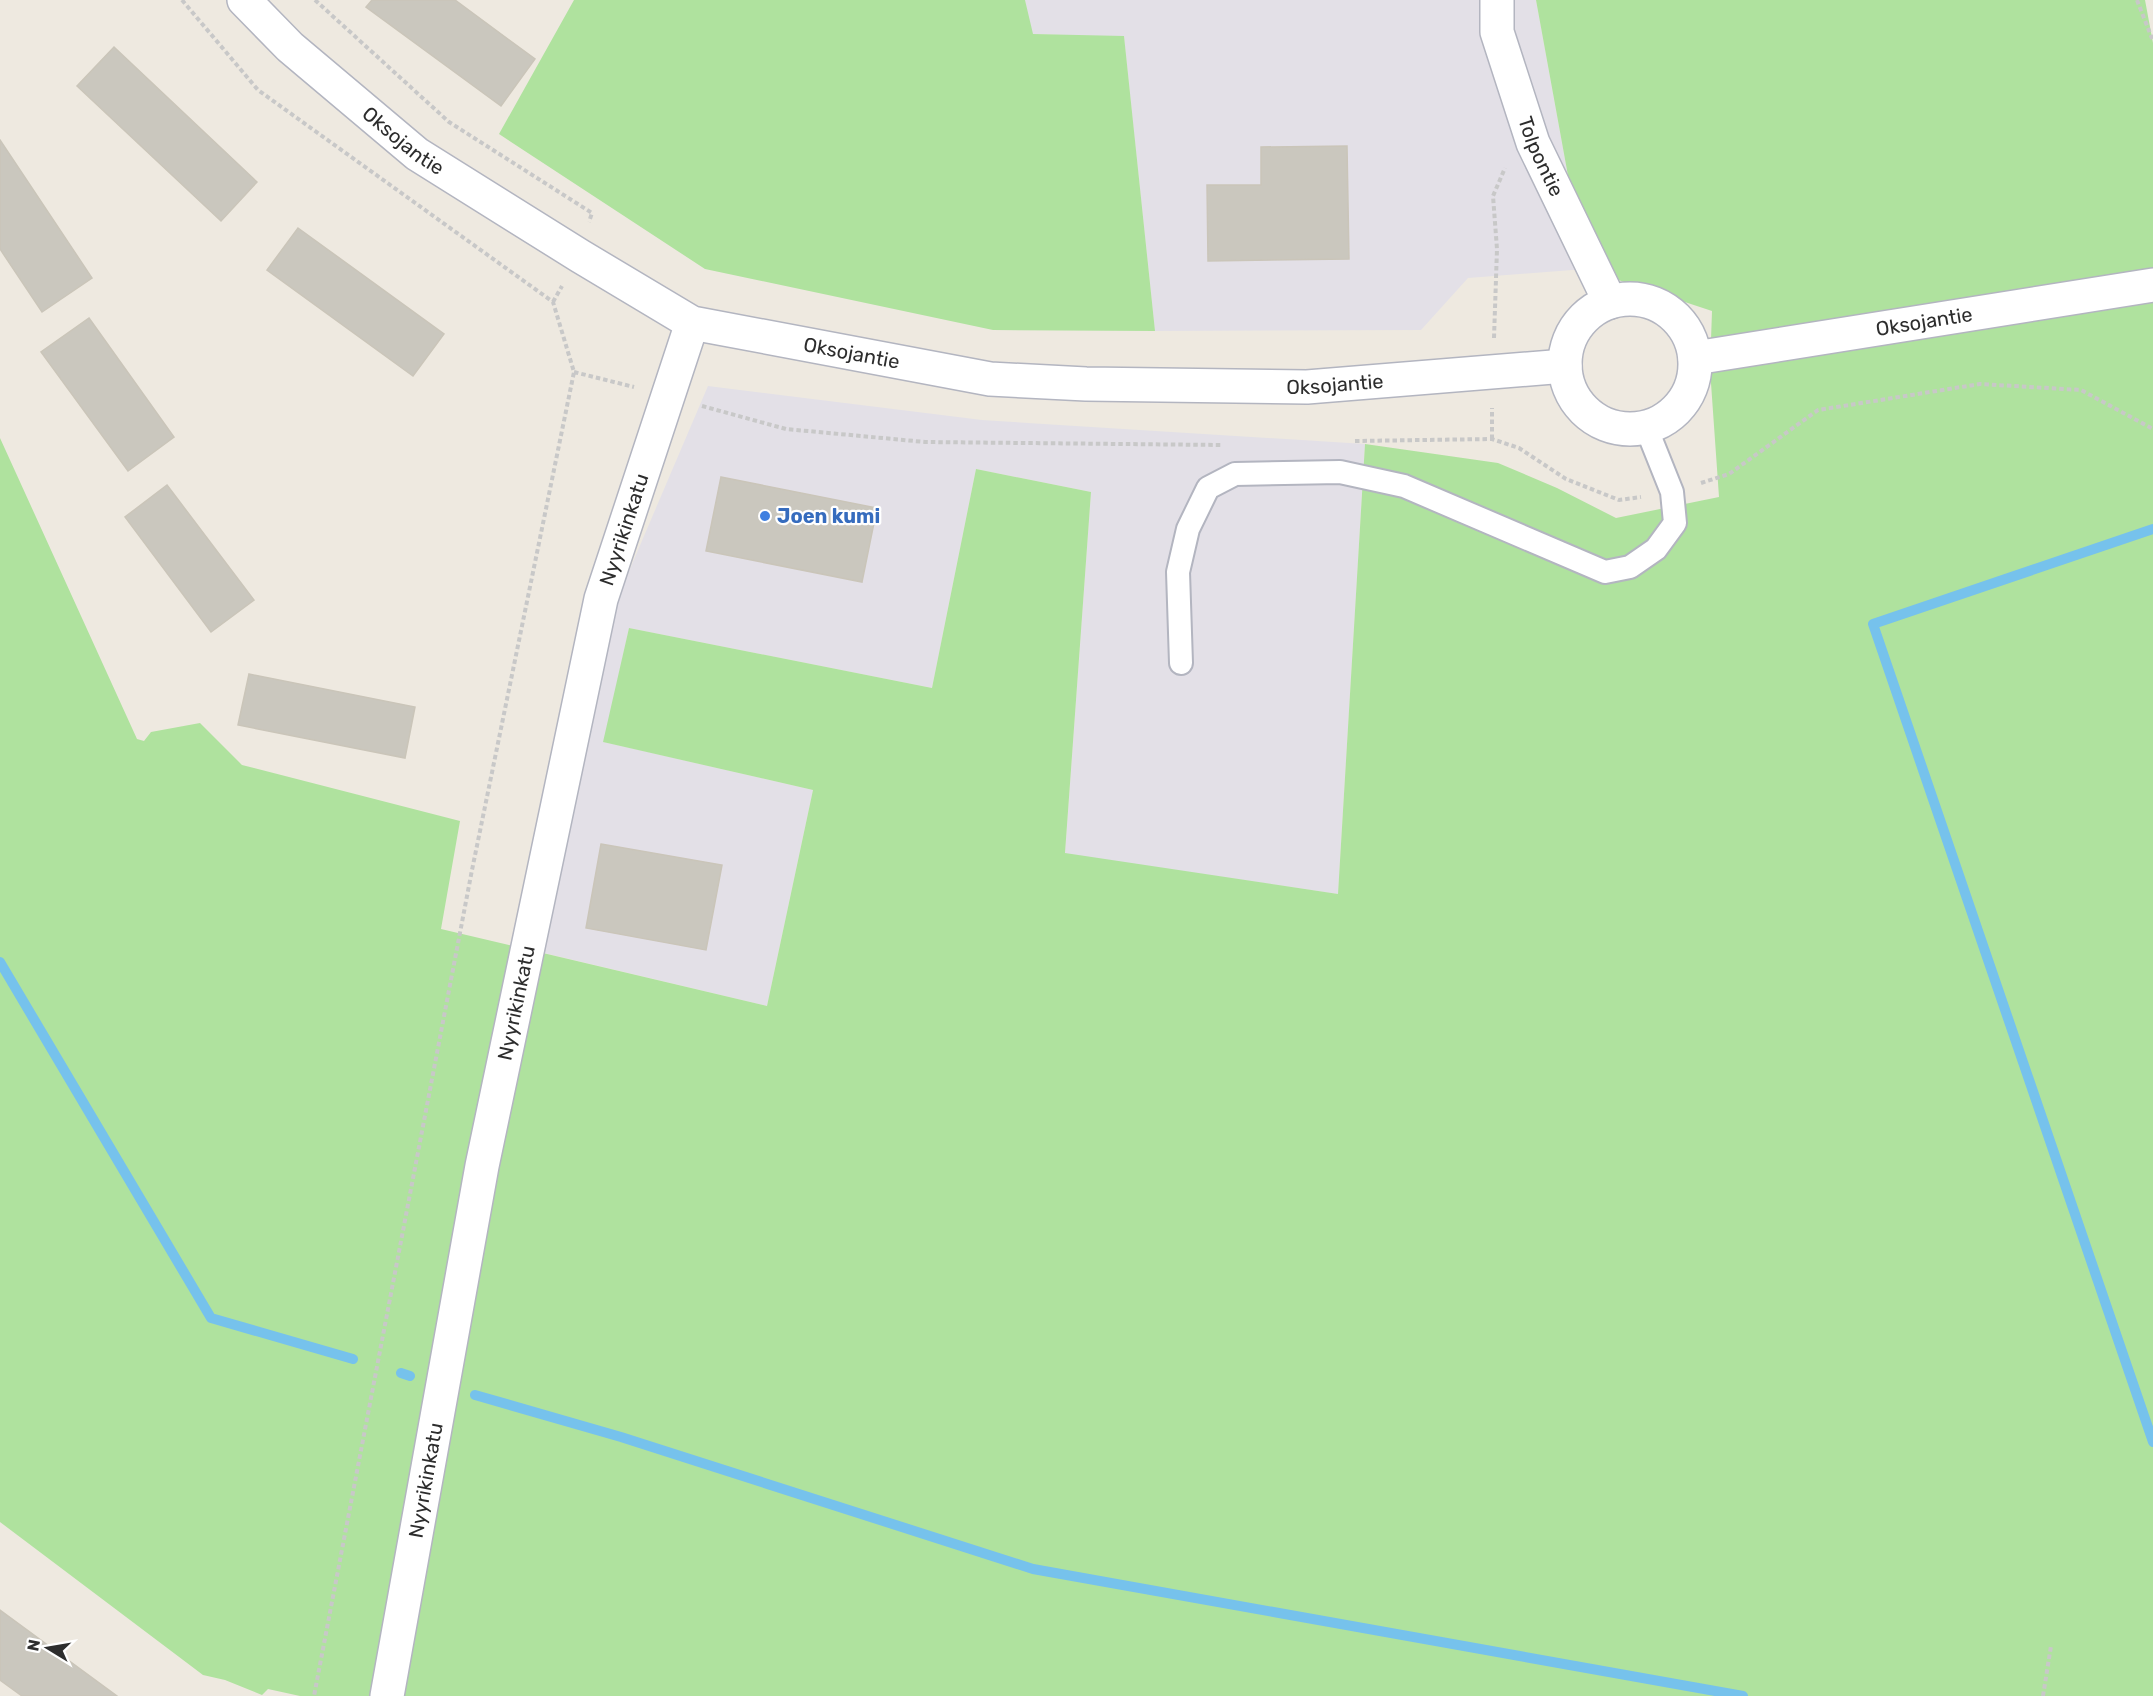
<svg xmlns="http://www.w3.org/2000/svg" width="2153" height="1696" font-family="Rubik,sans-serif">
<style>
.industrial{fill:#e3e0e7}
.green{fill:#afe29e}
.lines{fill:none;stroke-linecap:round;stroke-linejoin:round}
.stream{stroke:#76c2ec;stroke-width:10}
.building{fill:#cac7be;stroke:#cac5b9;stroke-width:1.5}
.service-casing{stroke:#b3b5c0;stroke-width:26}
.minor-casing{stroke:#b3b5c0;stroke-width:36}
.tertiary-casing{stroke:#b3b5c0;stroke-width:36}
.path{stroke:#c8c8c8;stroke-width:4;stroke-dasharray:4.5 3;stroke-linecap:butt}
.service{stroke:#fff;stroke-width:22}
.minor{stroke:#fff;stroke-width:33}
.tertiary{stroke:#fff;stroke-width:33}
.shop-dot{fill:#3f7fe0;stroke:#fff;stroke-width:2}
.labels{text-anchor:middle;stroke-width:4.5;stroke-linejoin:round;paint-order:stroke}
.street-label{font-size:20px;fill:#2d2d2d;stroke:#fff}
.shop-label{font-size:20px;font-weight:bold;fill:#366cbe;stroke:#fff;text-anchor:start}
</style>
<rect width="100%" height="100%" fill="#eee9e0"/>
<!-- industrial -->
<path class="industrial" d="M1025,0h511l49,269 -117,9 -47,52 -266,1 -31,-294 -92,-3z
M708,386l274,34 383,24 -27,450 -273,-40 26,-362 -115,-23 -44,219 -303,-60 -25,114 209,48 -46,216 -227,-54 78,-355z"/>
<!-- green -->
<path class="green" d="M574,0h451l8,34 91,2 31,295 -162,-1 -288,-61 -206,-135z
M1536,0h609l8,43v1653h-1853l-32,-7 -6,6 -37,-15 -22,-5 -203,-153v-1084l137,301 7,2 7,-9 49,-9 42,42 218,56 -19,108 326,77 46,-216 -210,-48 26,-114 303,60 44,-219 115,23 -26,361 273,41 27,-450 133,19 59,25 59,30 103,-21 -9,-128 2,-58 -127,-42z"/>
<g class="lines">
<!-- stream -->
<path class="stream" d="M2153,529l-280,95 280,818
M0,962l211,356 142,41
M401,1373l9,3
M475,1395l146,42 412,132 710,127"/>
</g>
<!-- building -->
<path class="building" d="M372,0h83l80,59 -34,47 -135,-99z
M114,47l143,135 -36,39 -144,-135z
M0,140l92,138 -50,34 -42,-63z
M1347,146l2,113 -141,2 -1,-76h54v-38z
M298,228l146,106 -31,42 -146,-106z
M89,318l85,119 -46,34 -87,-119z
M721,477l156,31 -15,74 -156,-31z
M167,485l87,115 -43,32 -86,-115z
M249,674l166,33 -10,51 -167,-33z
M601,844l121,21 -16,85 -120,-22z
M0,1610l117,86h-95l-22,-16z"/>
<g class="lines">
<!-- service casing -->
<g class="service-casing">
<path id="service" d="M1181,663l-3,-91 10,-43 20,-41 27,-14 105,-2 64,14 201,86 25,-5 26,-18 19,-26 -3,-31 -26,-65"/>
</g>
<!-- minor casing -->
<g class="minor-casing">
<g id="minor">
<path id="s1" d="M1497,0v32l36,111 77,159"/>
</g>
</g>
<!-- tertiary casing -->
<g class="tertiary-casing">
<g id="tertiary">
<path id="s2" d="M244,0l46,47 127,107 163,102 112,67 298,56 96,5 221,3 258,-21"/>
<circle cx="1630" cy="364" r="65"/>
<path id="s3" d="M1695,358l458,-73"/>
<path id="s4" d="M387,1696l95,-530 119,-567 91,-276"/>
</g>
</g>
<!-- path -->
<path class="path" d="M182,0l76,90 295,212 21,70 -102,498 -158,826
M315,0l134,122 143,91 -3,9
M2137,0l16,41
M553,302l9,-16
M1494,338l3,-89 -4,-53 12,-28
M574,372l60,15
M702,406l84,23 139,13 297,3
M1492,439v-31
M1355,441l137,-2 27,9 47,31 53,21 22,-3
M1701,483l28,-9 89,-64 162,-26 101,6 72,39
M2043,1696l8,-50"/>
<!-- service -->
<use href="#service" class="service"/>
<!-- minor -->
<use href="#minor" class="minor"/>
<!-- tertiary -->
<use href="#tertiary" class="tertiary"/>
</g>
<!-- markers -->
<circle class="shop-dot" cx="765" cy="516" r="6"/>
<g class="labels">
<!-- street labels -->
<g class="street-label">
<text dy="7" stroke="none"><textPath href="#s2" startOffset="213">Oksojantie</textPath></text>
<text dy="7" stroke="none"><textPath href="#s1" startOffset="164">Tolpontie</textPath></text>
<text dy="7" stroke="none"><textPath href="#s3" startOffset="232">Oksojantie</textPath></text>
<text dy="7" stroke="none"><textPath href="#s2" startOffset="717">Oksojantie</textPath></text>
<text dy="7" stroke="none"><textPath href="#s2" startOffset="1203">Oksojantie</textPath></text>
<text dy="7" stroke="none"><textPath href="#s4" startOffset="1191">Nyyrikinkatu</textPath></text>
<text dy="7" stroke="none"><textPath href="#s4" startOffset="705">Nyyrikinkatu</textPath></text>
<text dy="7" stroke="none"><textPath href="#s4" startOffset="219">Nyyrikinkatu</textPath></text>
</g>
<!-- shop labels -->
<g class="shop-label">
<text x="777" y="523">Joen kumi</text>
</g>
</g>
<!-- north arrow -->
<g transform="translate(48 1648) rotate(281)" stroke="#ffffff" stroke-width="4.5" paint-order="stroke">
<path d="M0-4.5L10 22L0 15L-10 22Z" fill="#2d2d2d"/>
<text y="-9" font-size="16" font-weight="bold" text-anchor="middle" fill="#2d2d2d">N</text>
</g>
</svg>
